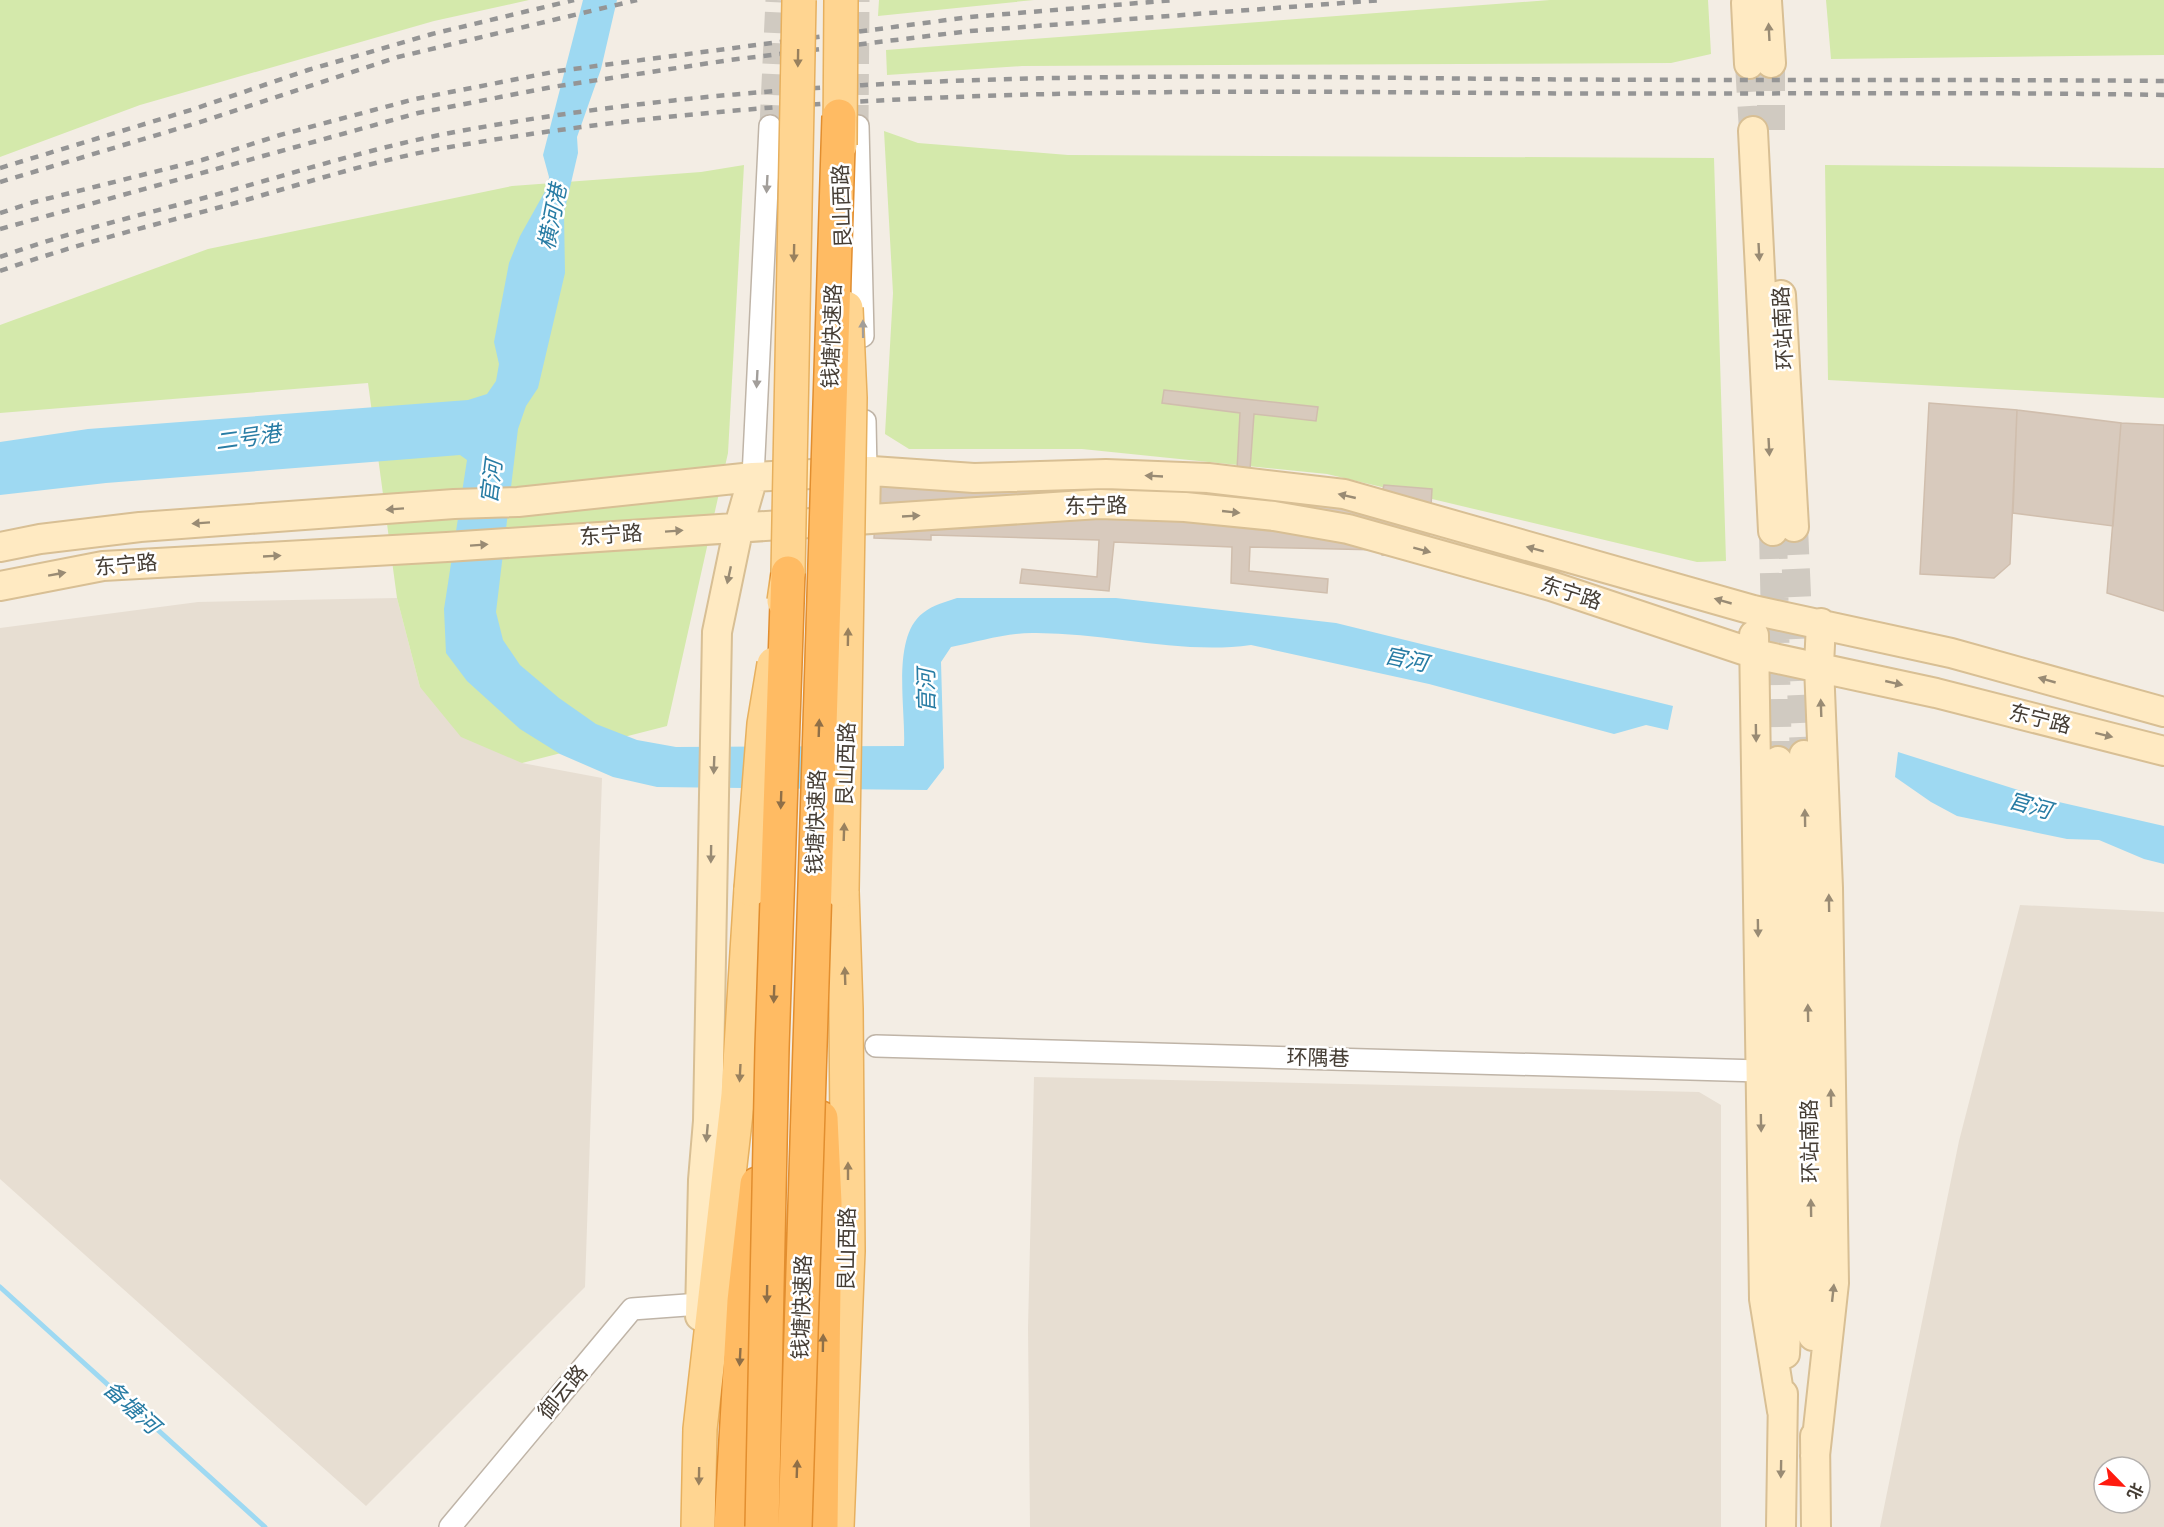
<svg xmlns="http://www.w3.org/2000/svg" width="2164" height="1527" font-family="Jost,'Noto Sans SC',sans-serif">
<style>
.residential{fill:#e7ded2;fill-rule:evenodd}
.green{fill:#d4e9ab}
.water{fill:#9ed9f2}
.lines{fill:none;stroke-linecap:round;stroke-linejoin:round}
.stream{stroke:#9ed9f2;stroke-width:5}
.building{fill:#d8cabd;stroke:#d0bead;stroke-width:1.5}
.street-tunnel{stroke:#d0cac1;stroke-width:21;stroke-dasharray:21 10;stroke-linecap:butt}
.secondary-tunnel{stroke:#d0cac1;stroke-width:28;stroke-dasharray:28 14;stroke-linecap:butt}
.street-casing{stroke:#bfb4a7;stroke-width:24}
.secondary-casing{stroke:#d8bf94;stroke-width:32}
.primary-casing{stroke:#e7b05e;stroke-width:36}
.highway-casing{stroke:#e28e2f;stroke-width:36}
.street{stroke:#fff;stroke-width:21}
.secondary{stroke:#ffeac2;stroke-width:28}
.primary{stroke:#ffd591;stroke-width:33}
.highway{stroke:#ffbb63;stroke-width:33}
.rail{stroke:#959595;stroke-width:4.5;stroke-dasharray:8 8;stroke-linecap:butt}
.primary-bridge-casing{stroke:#e7b05e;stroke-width:36;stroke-linecap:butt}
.highway-bridge-casing{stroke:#e28e2f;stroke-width:36;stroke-linecap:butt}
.primary-bridge{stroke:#ffd591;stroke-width:33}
.highway-bridge{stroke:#ffbb63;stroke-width:33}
.oneway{fill:#998b74}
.oneway2{fill:#99815e}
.oneway3{fill:#a29e9a}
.oneway4{fill:#8f6f47}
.labels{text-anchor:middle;stroke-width:5;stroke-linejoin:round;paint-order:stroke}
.street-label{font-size:21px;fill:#453d34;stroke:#fff}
.water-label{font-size:22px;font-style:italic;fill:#287ca4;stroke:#fff}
</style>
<rect width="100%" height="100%" fill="#f3ede4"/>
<!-- residential -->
<path class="residential" d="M397,598l23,89 102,76 80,15 -17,509 -219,219 -366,-327v-551l198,-26z
M2020,905l144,7v615h-284l79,-386zM2104,1467h36v36h-36z
M1034,1077l665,15 22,13v422h-691l-2,-199z"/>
<!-- green -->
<path class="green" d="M0,0h529l-95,21 -294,84 -140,52z
M879,0h155l-156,16z
M1550,0h158l3,54 -40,9 -649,3 -135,9 -1,-25z
M1826,0h338v55l-333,4z
M884,131l34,12 150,12 646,3 12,403 -29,1 -370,-88 -245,-25h-173l-24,-15 8,-141z
M744,165l-16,288 -61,273 -145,37 -61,-26 -41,-50 -23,-89 -29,-215 -368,30v-88l208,-76 304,-63 189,-14z
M1825,165l339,3v230l-336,-18z"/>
<!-- water -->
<path class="water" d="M583,0h34l-16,69 -24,68 1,16 -14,60 1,60 -27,115 -12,18 -8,23 -22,183 7,28 17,25 39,33 37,26 41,16 39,7 228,-1c2,-36 -13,-109 19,-133 10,-8 22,-11 34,-15h159l220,25 337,83 -5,24 -22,-5 -32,9 -185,-50 -178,-39c-72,10 -146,-13 -219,-12 -27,0 -55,9 -81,14l-10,15 3,106 -17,22 -270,-3 -44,-10 -53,-23 -40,-25 -53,-48 -21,-28 -2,-44 23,-149 -7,-5 -354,28 -106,12v-53l88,-13 380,-29 19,-6 9,-13 3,-17 -5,-22 15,-79 11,-27 28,-50 1,-9 -6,-22z
M1898,752l152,48 114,26v38l-20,-5 -45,-19 -32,-1 -110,-23 -26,-14 -36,-25z"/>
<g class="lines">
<!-- stream -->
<path class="stream" d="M0,1287l265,240"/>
</g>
<!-- building -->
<path class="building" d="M1164,390l154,17 -2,14 -62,-7 -5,69 134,6 1,-4 48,4 -4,69 -46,-3 -1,-5 -131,-3 -1,24 79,8 -1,14 -96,-10 1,-36 -118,-5 -5,49 -89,-8 2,-14 75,8 2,-37 -168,-5v5l-57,-2 4,-65 358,16 4,-76 -78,-10z
M1929,403l88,7 -7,154 -16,14 -74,-4z
M2017,410l104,13 -8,103 -100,-13z
M2121,423l43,2v186l-57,-18z"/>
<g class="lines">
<!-- street-tunnel -->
<path class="street-tunnel" d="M770,126l6,-126
M858,126l1,-126"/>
<!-- secondary-tunnel -->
<path class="secondary-tunnel" d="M1771,63v67
M1749,64l4,67
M1794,527l10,228
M1773,531l5,230"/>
<!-- street casing -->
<g class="street-casing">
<path id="street" d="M858,126l5,210
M865,421l1,50
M753,477l17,-351
M876,1046l884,25
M450,1527l182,-218 68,-5"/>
</g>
<!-- secondary casing -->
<g class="secondary-casing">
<path id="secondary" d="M1767,1l4,62
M1746,3l3,61
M1753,131l20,400
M1781,295l13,232
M865,519l1,-48
M0,547l40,-8 100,-12 314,-23 64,-2 235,-25 119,-6 102,7 132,-4 102,4 136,16 409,116 198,43 213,59
M0,586l103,-20 344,-19 652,-43 86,3 89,9 74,13 203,57 204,68 181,39 228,58
M1754,635l10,664 18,112
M1804,755l9,581
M1778,761l10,530 -3,63
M700,1316l3,-136 5,-59 9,-489 22,-106 14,-49
M1815,1436l1,91
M1815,1456l19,-173 -6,-395 -9,-222 2,-43
M1781,1527l2,-133"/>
</g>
<!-- primary casing -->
<g class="primary-casing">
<path id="primary" d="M698,1527l2,-98 38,-334 13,-206
M837,1527l11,-276 -2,-242 -4,-118"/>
</g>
<!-- highway casing -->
<g class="highway-casing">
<path id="highway" d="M821,1118l4,85 -4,324
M731,1527l13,-226 13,-117"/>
</g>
<!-- street -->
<use href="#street" class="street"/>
<!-- secondary -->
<use href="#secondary" class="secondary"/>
<!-- primary -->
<use href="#primary" class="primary"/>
<!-- highway -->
<use href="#highway" class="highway"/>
<!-- rail -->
<path class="rail" d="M0,168l194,-59 114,-39 124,-36 142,-34
M0,182l197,-59 201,-66 239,-57
M0,213l34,-11 168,-42 78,-25 135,-36 143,-28 412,-54 205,-17
M0,229l418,-116 134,-26 178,-27 240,-29 412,-31
M0,257c66,-24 133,-40 200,-58 85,-23 169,-51 255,-67 346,-64 700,-57 1050,-53 220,2 439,0 659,2
M0,271c76,-27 154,-46 232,-67 70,-20 140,-43 212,-56 347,-61 700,-58 1051,-55 223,2 446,-2 669,2"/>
<!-- primary-bridge casing -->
<g class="primary-bridge-casing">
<path id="primary-bridge" d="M840,145l1,-145
M784,601l4,-28 11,-573
M751,889l13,-165 10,-60
M842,891l8,-493 -4,-90"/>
</g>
<!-- highway-bridge casing -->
<g class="highway-bridge-casing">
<path id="highway-bridge" d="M762,1527l10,-479 16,-475
M795,1527l44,-1411"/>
</g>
<!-- primary-bridge -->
<use href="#primary-bridge" class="primary-bridge"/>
<!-- highway-bridge -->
<use href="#highway-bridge" class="highway-bridge"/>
</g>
<!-- one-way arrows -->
<defs><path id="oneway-solid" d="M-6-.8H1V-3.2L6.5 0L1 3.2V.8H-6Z" transform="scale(1.5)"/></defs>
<g class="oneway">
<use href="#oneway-solid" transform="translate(1769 32) rotate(-93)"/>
<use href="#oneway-solid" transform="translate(1759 252) rotate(87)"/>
<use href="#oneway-solid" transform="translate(1769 447) rotate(87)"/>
<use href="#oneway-solid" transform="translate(1154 476) rotate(-177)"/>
<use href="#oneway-solid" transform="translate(1347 496) rotate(-167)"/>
<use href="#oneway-solid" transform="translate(395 509) rotate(176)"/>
<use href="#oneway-solid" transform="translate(1231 512) rotate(6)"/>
<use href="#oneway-solid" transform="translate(911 516) rotate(-3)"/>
<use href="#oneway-solid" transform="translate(201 523) rotate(176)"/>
<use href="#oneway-solid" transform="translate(674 531) rotate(-4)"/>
<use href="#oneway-solid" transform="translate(479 545) rotate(-4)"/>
<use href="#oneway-solid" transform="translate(1535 549) rotate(-165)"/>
<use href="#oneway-solid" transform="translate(1422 550) rotate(15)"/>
<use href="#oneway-solid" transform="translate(272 556) rotate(-3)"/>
<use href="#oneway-solid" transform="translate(57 574) rotate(-10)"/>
<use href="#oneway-solid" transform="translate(729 575) rotate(102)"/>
<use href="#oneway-solid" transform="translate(1723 601) rotate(-164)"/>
<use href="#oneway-solid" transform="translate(2047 680) rotate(-164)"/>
<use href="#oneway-solid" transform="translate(1894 683) rotate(13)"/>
<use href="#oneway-solid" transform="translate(1821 708) rotate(-92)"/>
<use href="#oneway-solid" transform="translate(1756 733) rotate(89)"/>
<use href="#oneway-solid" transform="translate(2104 735) rotate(14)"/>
<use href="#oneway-solid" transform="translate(714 765) rotate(92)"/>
<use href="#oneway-solid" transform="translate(1805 818) rotate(-91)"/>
<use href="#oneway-solid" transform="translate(711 854) rotate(91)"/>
<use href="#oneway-solid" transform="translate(1829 903) rotate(-91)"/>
<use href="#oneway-solid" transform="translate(1758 928) rotate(89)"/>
<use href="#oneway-solid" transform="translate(1808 1013) rotate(-91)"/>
<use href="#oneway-solid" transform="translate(1831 1098) rotate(-91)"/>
<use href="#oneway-solid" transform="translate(1761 1123) rotate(89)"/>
<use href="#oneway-solid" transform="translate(707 1133) rotate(95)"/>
<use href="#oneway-solid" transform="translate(1811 1208) rotate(-91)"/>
<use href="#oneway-solid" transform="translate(1833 1293) rotate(-84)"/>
<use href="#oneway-solid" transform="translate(1781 1469) rotate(91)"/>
</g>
<g class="oneway2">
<use href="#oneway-solid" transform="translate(798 58) rotate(91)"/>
<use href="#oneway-solid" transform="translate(794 253) rotate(91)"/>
<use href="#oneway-solid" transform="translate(848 637) rotate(-89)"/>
<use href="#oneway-solid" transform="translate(844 832) rotate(-88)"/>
<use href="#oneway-solid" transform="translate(845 976) rotate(-92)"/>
<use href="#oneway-solid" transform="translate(740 1073) rotate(93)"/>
<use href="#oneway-solid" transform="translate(848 1171) rotate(-90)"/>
<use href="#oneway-solid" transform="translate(699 1476) rotate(91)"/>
</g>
<g class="oneway3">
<use href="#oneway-solid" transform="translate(767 184) rotate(93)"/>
<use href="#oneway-solid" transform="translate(863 329) rotate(-91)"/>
<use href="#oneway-solid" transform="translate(757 379) rotate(93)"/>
</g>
<g class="oneway4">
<use href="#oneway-solid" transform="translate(819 728) rotate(-88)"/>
<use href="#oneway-solid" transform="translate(781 800) rotate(92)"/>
<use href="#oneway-solid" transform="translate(774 994) rotate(92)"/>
<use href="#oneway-solid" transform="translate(767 1294) rotate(91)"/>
<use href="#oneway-solid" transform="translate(823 1343) rotate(-89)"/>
<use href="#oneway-solid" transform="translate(740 1357) rotate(93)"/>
<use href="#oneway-solid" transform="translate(797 1469) rotate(-88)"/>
</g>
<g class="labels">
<!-- street labels -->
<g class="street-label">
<text transform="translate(842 206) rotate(-92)" y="7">艮山西路</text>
<text transform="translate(1783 328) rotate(-93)" y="7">环站南路</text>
<text transform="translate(832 336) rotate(-88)" y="7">钱塘快速路</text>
<text transform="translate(1096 506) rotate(-1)" y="7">东宁路</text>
<text transform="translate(611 535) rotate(-4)" y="7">东宁路</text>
<text transform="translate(126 565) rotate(-5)" y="7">东宁路</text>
<text transform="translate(1571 593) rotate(18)" y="7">东宁路</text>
<text transform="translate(2040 719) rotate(14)" y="7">东宁路</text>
<text transform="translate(846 764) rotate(-88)" y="7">艮山西路</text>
<text transform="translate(816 822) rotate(-88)" y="7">钱塘快速路</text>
<text transform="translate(1318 1058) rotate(2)" y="7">环隅巷</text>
<text transform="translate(1810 1141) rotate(-91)" y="7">环站南路</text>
<text transform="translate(847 1249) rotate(-89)" y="7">艮山西路</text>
<text transform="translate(802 1307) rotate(-88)" y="7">钱塘快速路</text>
<text transform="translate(563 1392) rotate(-50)" y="7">御云路</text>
</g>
<!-- water labels -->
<g class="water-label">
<text transform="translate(552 217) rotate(-79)" y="8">横河港</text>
<text transform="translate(248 437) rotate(-8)" y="8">二号港</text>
<text transform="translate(491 482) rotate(-83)" y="8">官河</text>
<text transform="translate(1406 659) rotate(12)" y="8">官河</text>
<text transform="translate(926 691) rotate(-91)" y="8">官河</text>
<text transform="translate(2030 805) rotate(16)" y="8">官河</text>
<text transform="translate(132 1407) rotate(42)" y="8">备塘河</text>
</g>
</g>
<!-- north arrow -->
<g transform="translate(2122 1485) rotate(115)"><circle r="28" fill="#ffffff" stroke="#b5b1ae" stroke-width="1.5"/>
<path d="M0-4.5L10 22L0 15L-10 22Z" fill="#ff1b0f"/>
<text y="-9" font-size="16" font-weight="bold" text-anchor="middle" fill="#453d34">北</text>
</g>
</svg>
